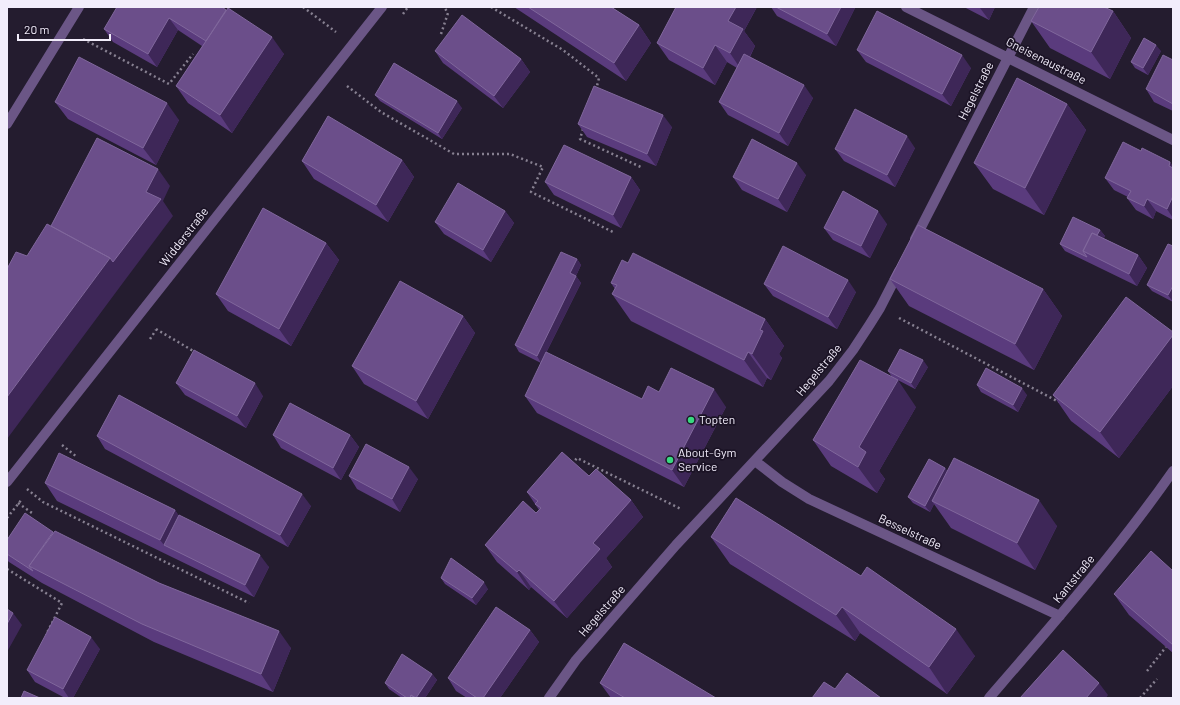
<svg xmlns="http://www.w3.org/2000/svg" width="1180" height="705" font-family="Barlow,sans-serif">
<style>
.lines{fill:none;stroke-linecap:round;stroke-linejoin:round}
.path{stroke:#878091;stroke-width:2.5;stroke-dasharray:2 3;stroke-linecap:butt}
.minor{stroke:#6b5686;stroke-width:10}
.tertiary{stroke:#6b5686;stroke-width:10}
.wall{fill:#5a3b7d}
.shaded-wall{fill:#3e2758}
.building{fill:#6b4e8a;stroke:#80679c}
.poi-dot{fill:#38d880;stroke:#1b1325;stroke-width:1.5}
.labels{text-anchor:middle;stroke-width:3.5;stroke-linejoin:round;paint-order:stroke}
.street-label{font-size:12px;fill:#f2edfb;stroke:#1b1325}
.poi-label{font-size:12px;fill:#f2edfb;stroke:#1b1325;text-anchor:start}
</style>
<rect width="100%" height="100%" fill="#241c2f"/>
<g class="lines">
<!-- path -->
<path class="path" d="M303,7l33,25
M491,7l72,43 36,28 -3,12
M403,14l5,-7
M441,34l7,-21 -4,-6
M83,39l86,45 24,-30
M347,86l34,26 73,42h56l33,13 -12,25 84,41
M583,129l-3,10 63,29
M899,318l160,84
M156,329l39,23
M150,339l6,-9
M62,445l15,12
M572,464l5,-6 104,51
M27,489l16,13 206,101
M18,503l14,10
M7,518l15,-19
M7,569l55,34 -16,32
M1147,671l19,-24
M1140,698l17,-19"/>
<!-- minor -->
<path class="minor" d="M906,7l267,133
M915,239l119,-232
M755,461l27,21 27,17 251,117
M7,482l375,-475
M549,698l27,-38 100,-115 153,-164 24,-31 17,-26 10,-16 19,-37
M989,698c64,-74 128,-147 184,-227"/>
<!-- tertiary -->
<path class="tertiary" d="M7,124l72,-117"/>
</g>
<!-- wall -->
<path class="wall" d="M222,7l62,47 -52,79 -44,-30 -12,-17 26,-40 -24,-16 -21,37 -44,-25 -9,-13z
M514,7h97l28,18 12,18 -25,38z
M676,7h81l-13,24 11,15 -5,11 63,41 -25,48 -60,-31 -9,-13 18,-34 -10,-6 -12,23 -46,-25 -12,-17z
M771,7h84v1l-19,38 -59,-30z
M964,7h31l-6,13z
M1113,11l18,27 -21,41 -60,-31 -19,-27z
M857,50l114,18 -20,38 -85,-44z
M435,51l86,8 9,13 -27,36 -60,-45z
M1161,51l-13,24 -13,-7 -4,-6z
M1173,60v51l-19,-9 -8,-13z
M375,95l87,13 -20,31 -62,-38z
M55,102l124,18 -23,45 -88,-46z
M1067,104l19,26 -42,85 -51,-26 -19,-26z
M578,124l94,3 -16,39 -69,-29z
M915,148l-20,39 -51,-26 -9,-12z
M1141,151l32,15v54l-17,-9 -3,8 -17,-9 -9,-12 1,-1 -14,-7 -9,-12z
M402,160l12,17 -26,45 -74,-43 -12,-18z
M806,175l-19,37 -45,-22 -9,-13z
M631,177l9,13 -19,38 -67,-33 -9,-13z
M505,211l9,12 -23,39 -47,-28 -9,-12z
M887,224l-17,34 -37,-18 -9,-12z
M1100,230l5,6 -2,2 35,17 9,13 -10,18 -72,-35 -5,-7z
M326,243l13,17 -48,86 -63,-35 -12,-17z
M1168,244l5,58 -21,-11 -5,-6z
M577,259l4,6 -5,11 5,7 -40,80 -22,-11 -4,-7z
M890,279l153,10 19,27 -28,54 -125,-64z
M611,283l154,36 19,27 -5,8 3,4 -11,22 -4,-2 -4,9 -132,-66 -19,-27 3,-5z
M764,284l92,8 -19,37 -64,-33z
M463,316l12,17 -47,86 -64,-35 -12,-18z
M1173,332v54l-54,72 -48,-37 -18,-26z
M928,367l-13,22 -23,-12 -4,-6z
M176,383l87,13 -17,32 -61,-33z
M977,385l50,10 -9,17 -37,-20z
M659,392l67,15 -42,80 -147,-74 -12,-17 117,3z
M916,407l-37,64 6,8 -8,14 -46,-27 -18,-26z
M273,435h77l9,12 -18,33 -60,-32z
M97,436l214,70 -23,41 -183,-98z
M945,468l2,3 110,55 -22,44 -84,-42 -17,-24 -4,8 -17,-9 -5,-6z
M349,476l69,3 -18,33 -43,-23z
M589,476l42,24 12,17 -37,41 6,9 -45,51 -36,-31 -2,3 -32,-28 -12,-17 51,-32 3,-3 -12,-18z
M45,483l130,27 3,5 91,52 -15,30 -197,-96z
M53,532l106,51 132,65 -18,44 -119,-50 -112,-59 -33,-21 -2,-2v-20z
M711,537l264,119 -28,38 -87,-61 -5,8 -125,-77z
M1173,571v82l-44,-38 -15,-21z
M441,578l47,11 -12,16 -31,-21z
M530,630l9,12 -39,56h-33l-11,-7 -8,-13z
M100,649l-27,49h-8l-30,-16 -8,-12z
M432,674l5,6 -12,18h-23l-13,-9 -4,-6z
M600,683l116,15h-105z"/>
<!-- shaded-wall -->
<path class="shaded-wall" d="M736,7h12l5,7 -9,17 11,15 -13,25 -12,-18 -2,-32z
M748,7h9l-4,7z
M841,7h14v1l-19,38 -9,-12z
M980,7h15l-6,13 -9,-12z
M1113,11l18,27 -21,41 -19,-27z
M169,18l9,12 -21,37 -9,-13z
M639,25l12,18 -25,38 -12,-18z
M272,37l12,17 -52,79 -12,-18z
M715,45l12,17 -12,23 -12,-17z
M1156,45l5,6 -13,24 -5,-7z
M962,55l9,13 -20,38 -9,-12z
M521,59l9,13 -27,36 -9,-12z
M804,85l9,13 -25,48 -9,-13z
M457,101l5,7 -20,31 -4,-6z
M167,103l12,17 -23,45 -13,-17z
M1067,104l19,26 -42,85 -19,-27z
M663,115l9,12 -16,39 -9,-12z
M907,136l8,12 -20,39 -8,-12z
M402,160l12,17 -26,45 -12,-17z
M1170,162l3,4v6l-4,-6z
M797,163l9,12 -19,37 -9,-13z
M158,169l12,17 -7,15 10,15 -48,64 -118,159v-42l103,-139z
M631,177l9,13 -19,38 -8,-13z
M1173,196v22l-6,-9z
M1147,199l9,12 -3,8 -9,-13z
M505,211l9,12 -23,39 -8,-12z
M878,211l9,13 -17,34 -9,-12z
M1100,230l5,6 -10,21 -6,-3z
M326,243l13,17 -48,86 -12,-17z
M1138,255l9,13 -10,18 -8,-12z
M577,259l4,6 -7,15 -4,-7z
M576,276l5,7 -40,80 -4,-7z
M848,280l8,12 -19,37 -9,-12z
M1173,286v16l-5,-7z
M1043,289l19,27 -28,54 -19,-26z
M463,316l12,17 -47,86 -12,-18z
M765,319l19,27 -5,8 3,4 -11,22 -19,-26 8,-24z
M1173,335v51l-54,72 -19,-26z
M748,352l19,26 -4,9 -19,-27z
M923,360l5,7 -13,22 -4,-6z
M898,380l18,27 -37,64 6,8 -8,14 -19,-26 1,-20z
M255,383l8,13 -17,32 -9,-12z
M1022,388l5,7 -9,17 -5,-7z
M714,389l12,18 -42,80 -12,-17z
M350,435l9,12 -18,33 -8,-12z
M409,467l9,12 -18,33 -8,-13z
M945,468l5,7 -18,26 2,3 -4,8 -5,-6z
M302,494l9,12 -23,41 -8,-12z
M631,500l12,17 -37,41 6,9 -45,51 -13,-17 39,-58z
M1039,500l18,26 -22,44 -18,-27z
M175,510l12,17 -23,18 -4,-5z
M260,555l9,12 -15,30 -9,-12z
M519,570l12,17 -2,3 -12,-18z
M484,582l4,7 -12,16 -4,-7z
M842,607l18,26 -5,8 -19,-26z
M13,613l9,12 -15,27v-28z
M956,629l19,27 -28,38 -18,-27z
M530,630l9,12 -39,56h-17z
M279,631l12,17 -18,44 -12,-18z
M91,637l9,12 -27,49h-4l-6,-9z
M432,674l5,6 -12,18h-9z
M1099,683l9,12 -2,3h-20z"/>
<!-- building -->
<path class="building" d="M117,7h105l4,3 -20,31 -37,-23 -21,36 -44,-25z
M528,7h83l28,18 -25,38z
M676,7h60l-8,14 15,8 -13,24 -15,-8 -12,23 -46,-25z
M776,7h65l-14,27z
M1039,7h65l9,4 -22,41 -60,-31z
M228,8l44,29 -52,78 -44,-29z
M877,11l85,44 -20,39 -85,-44z
M462,15l59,44 -27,37 -59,-45z
M1144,38l12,7 -13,23 -12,-6z
M744,54l60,31 -25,48 -60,-31z
M1163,55l10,5v44l-27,-15z
M79,57l88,46 -24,45 -88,-46z
M394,63l63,38 -19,32 -63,-38z
M1017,78l50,26 -42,84 -51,-25z
M594,86l69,29 -16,39 -69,-30z
M855,109l52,27 -20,39 -52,-26z
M328,116l74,44 -26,45 -74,-44z
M97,138l61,31 -12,23 15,7 -48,63 -3,-4 -59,-32z
M752,139l45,24 -19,36 -45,-22z
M1123,142l18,9 1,-3 28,14 -1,4 4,2v28l-6,13 -20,-10 -3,7 -17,-8 4,-7 -26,-13z
M564,145l67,32 -18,38 -68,-33z
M458,183l47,28 -22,39 -48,-28z
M843,191l35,20 -17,35 -37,-18z
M263,208l63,35 -47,86 -63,-35z
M1073,217l27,13 -3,5 -5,-2 -9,18 4,6 -27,-13z
M47,224l63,34 -103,139v-128l9,-17 11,4z
M918,225l125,64 -28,55 -125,-65z
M1092,233l46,22 -9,19 -46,-23z
M1168,244l5,2v40l-5,9 -21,-10z
M783,246l65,34 -20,37 -64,-33z
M561,252l16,7 -7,14 6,3 -39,80 -22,-11z
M633,253l132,66 -5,11 3,1 -11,23 -4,-2 -4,8 -132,-66 5,-9 -6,-2 11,-23 6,3z
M400,281l63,35 -47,85 -64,-35z
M1126,297l47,35v3l-73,97 -47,-37z
M900,349l23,11 -12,23 -23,-12z
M194,350l61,33 -18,33 -61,-33z
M546,352l96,47 6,-13 11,6 12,-24 43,21 -42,81 -147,-74z
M860,360l38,20 -39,67 7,5 -8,15 -45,-27z
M986,368l36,20 -9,17 -36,-20z
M119,395l183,99 -22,41 -183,-99z
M290,403l60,32 -17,33 -60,-33z
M366,444l43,23 -17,32 -43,-23z
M562,452l27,24 7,-7 35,31 -38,43 7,6 -46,52 -35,-31 -2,2 -32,-27 38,-44 13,12 5,-5 -6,-4 3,-3 -11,-9z
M59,453l116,57 -15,30 -115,-57z
M954,458l85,42 -22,43 -85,-42z
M929,459l16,9 -20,38 -17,-9z
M736,498l125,78 6,-9 89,62 -27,38 -87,-60 -6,8 -125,-78z
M25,513l28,19 -24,34 4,5 -26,-17v-14z
M179,515l81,40 -15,30 -81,-40z
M55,531l104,52 120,48 -18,43 -119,-50 -113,-58z
M1151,551l22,20v74l-59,-51z
M451,558l33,24 -12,16 -31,-20z
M496,607l34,23 -47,68h-6l-29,-20z
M7,609l6,4 -6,11z
M55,617l36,20 -28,52 -36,-19z
M624,643l92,55h-91l-25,-15z
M1063,650l36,33 -13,15h-66z
M402,654l30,20 -16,24 -5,-3 -1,3h-3l-22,-15z
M847,673l34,25h-69l12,-16 11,7z
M24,691l16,7h-19z
M411,695l4,3h-5z"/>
<!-- markers -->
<g class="poi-dot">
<circle cx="691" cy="420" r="4"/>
<circle cx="670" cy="460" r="4"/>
</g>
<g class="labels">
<!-- street labels -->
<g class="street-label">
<text transform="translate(1046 61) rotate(27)" y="4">Gneisenaustraße</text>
<text transform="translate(976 91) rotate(-63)" y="4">Hegelstraße</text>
<text transform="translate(184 237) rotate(-52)" y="4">Widderstraße</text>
<text transform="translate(819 370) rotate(-50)" y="4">Hegelstraße</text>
<text transform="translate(910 532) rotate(25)" y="4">Besselstraße</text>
<text transform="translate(1074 579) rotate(-51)" y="4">Kantstraße</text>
<text transform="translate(602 611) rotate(-49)" y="4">Hegelstraße</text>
</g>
<!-- poi labels -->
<g class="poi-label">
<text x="699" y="424">Topten</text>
<text x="678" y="457">About-Gym<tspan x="678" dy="14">Service</tspan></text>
</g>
</g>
<!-- border -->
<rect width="1180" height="705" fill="none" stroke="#f2edfb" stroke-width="16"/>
<!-- scale -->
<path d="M18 34v6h92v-6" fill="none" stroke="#f2edfb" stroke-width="2"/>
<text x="24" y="34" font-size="12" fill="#f2edfb" stroke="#1b1325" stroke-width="3" paint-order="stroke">20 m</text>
</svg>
